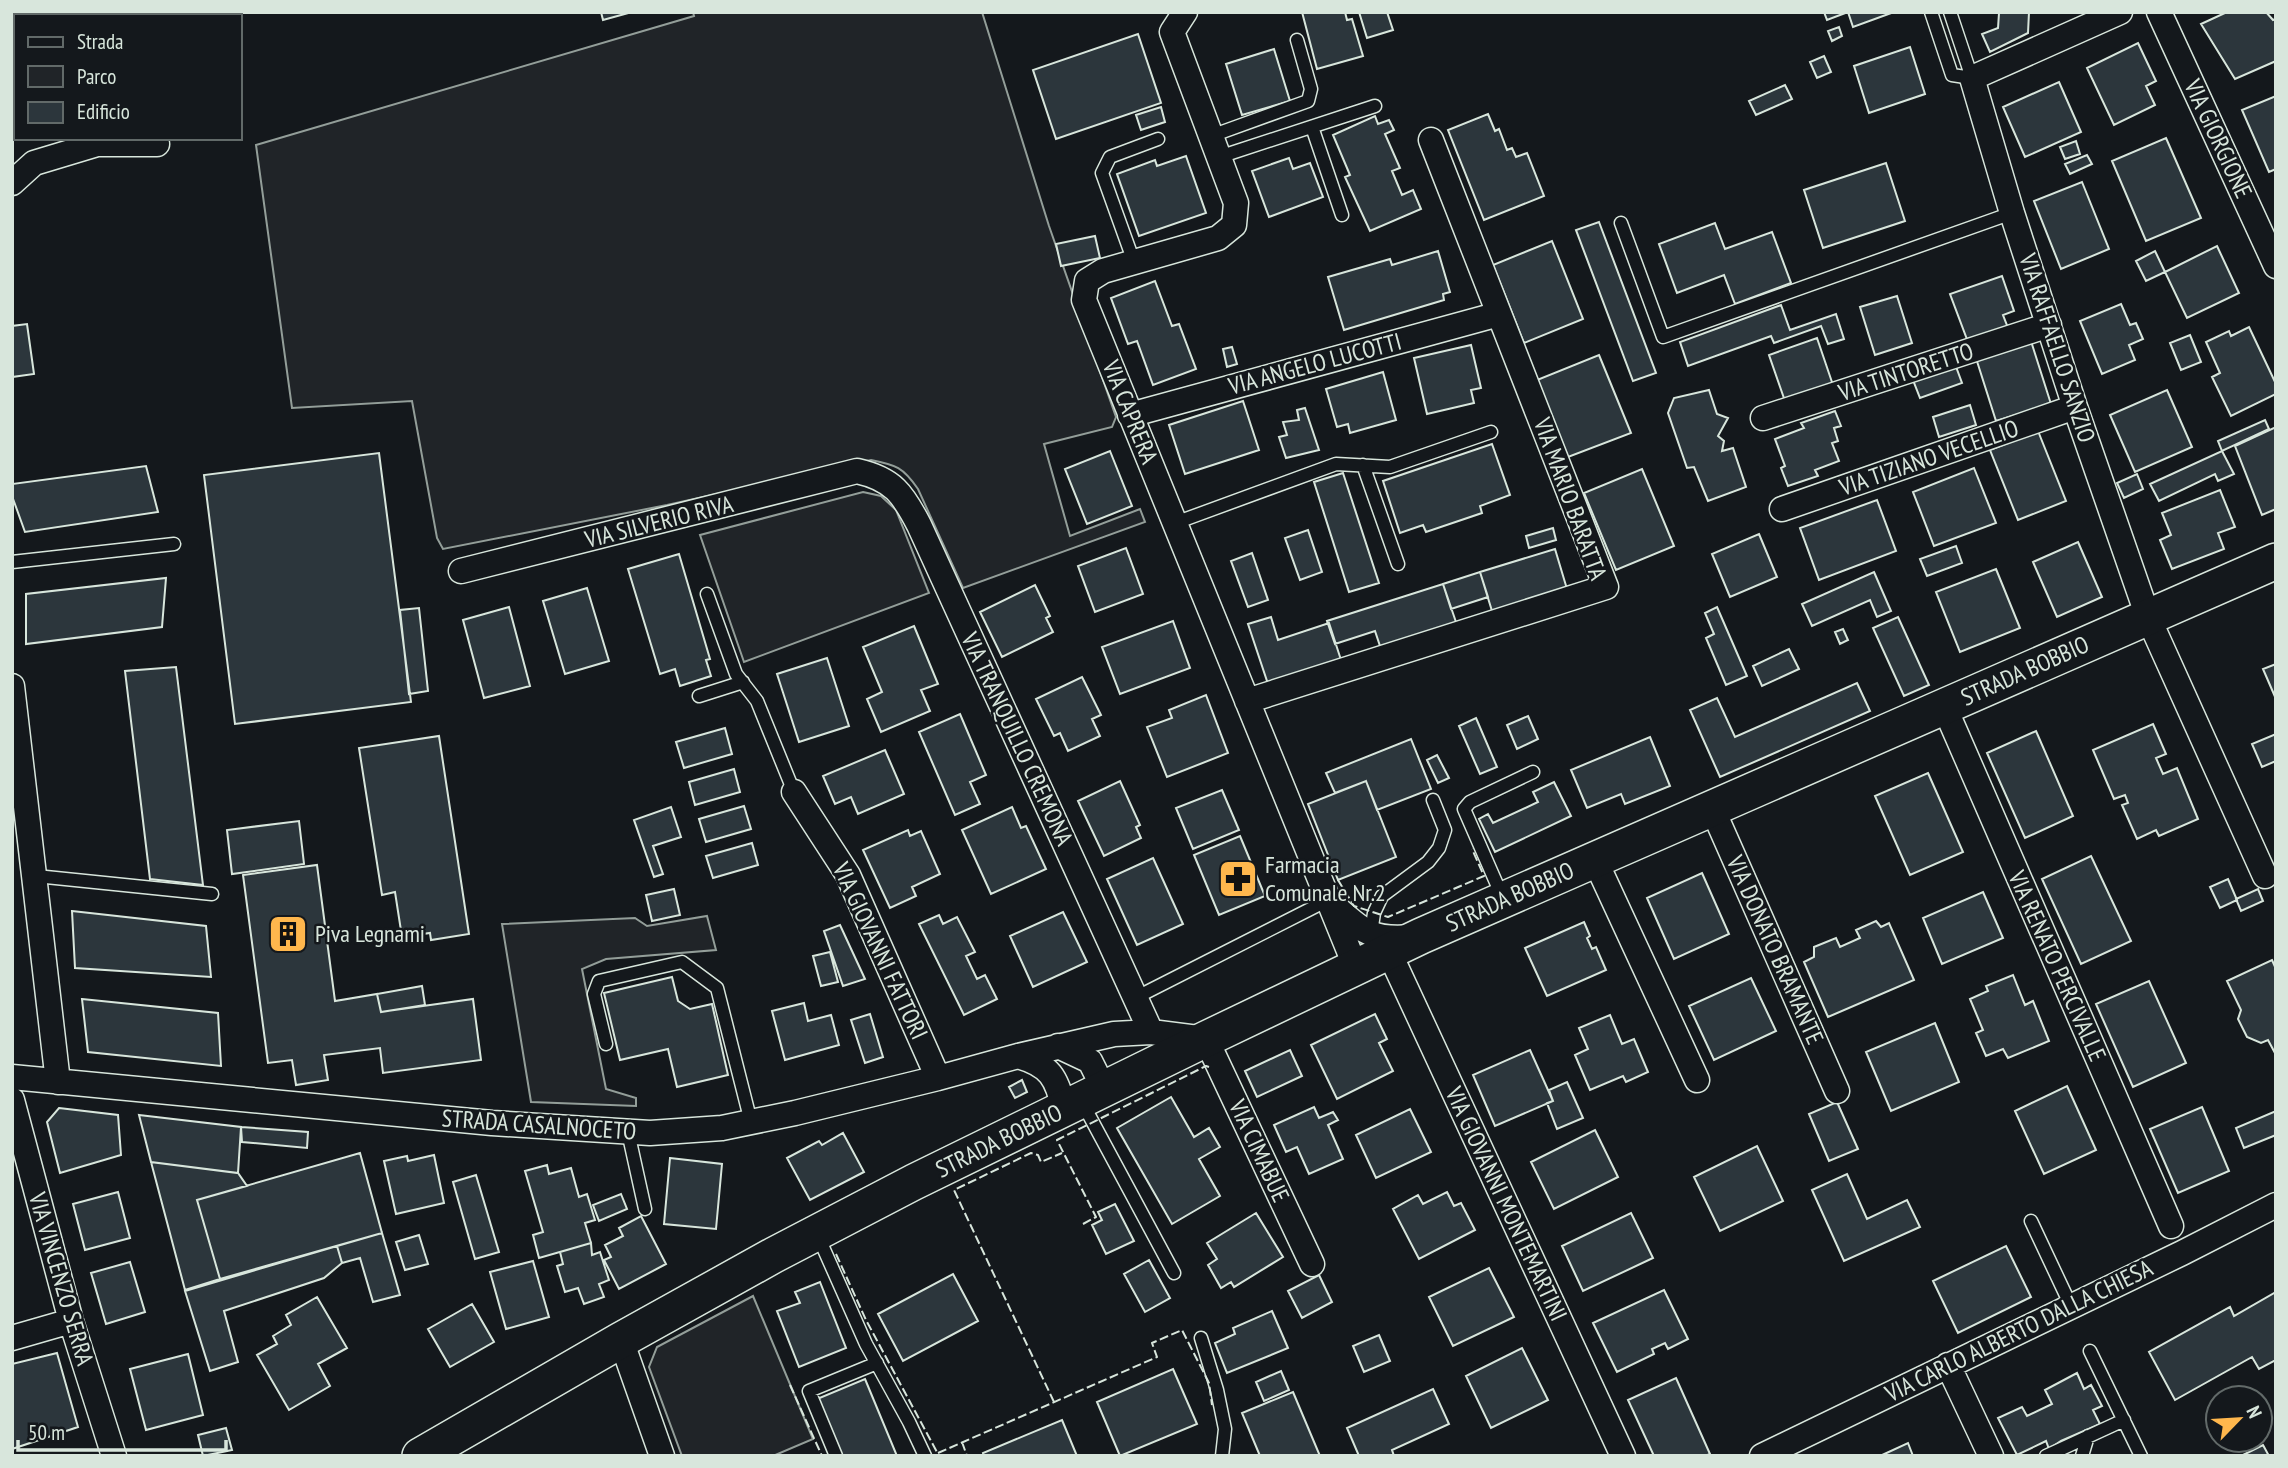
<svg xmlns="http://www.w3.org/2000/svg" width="2288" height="1468" font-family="'PT Sans Narrow',sans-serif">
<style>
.green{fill:#202428;stroke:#939e99;stroke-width:2}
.building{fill:#2c363c;stroke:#d8e6dc;stroke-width:2}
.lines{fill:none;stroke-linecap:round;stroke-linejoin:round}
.lane-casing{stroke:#d8e6dc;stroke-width:15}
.street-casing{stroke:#d8e6dc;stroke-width:27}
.secondary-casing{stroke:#d8e6dc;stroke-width:38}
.lane{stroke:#14181c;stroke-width:12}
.street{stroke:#14181c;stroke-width:24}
.secondary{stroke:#14181c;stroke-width:35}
.fence{stroke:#d8e6dc;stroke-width:2;stroke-dasharray:9 3.5;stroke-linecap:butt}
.labels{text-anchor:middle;stroke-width:5;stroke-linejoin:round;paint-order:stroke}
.street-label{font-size:24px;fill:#d8e6dc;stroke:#14181c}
.poi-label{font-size:24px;fill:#d8e6dc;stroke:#14181c;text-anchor:start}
</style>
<rect width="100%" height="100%" fill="#14181c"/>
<!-- green -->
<path class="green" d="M693,12h289l67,214 67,191 -4,10 -68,17 26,92 70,-27 5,13 -182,66 -45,-99c-15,-22 -22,-24 -47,-29l-204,45 -224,44 -6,-11 -25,-137 -120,7 -36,-263 438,-129z
M863,492l18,4 15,14 33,83 -185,69 -44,-127z
M707,916l9,34 -110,9 -24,10 24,120 30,9v8l-105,-4 -29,-178 133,-6 12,8z
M753,1296l60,143 -40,17h-91l-33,-89 8,-20z"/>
<!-- building -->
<path class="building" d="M601,12h31l-29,8z
M1302,12h43l2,8 5,-1 11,37 -46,13z
M1359,12h28l6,18 -26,8z
M1824,12h24l-21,8z
M1848,12h46l-41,15z
M1983,12h46l-1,21 -38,19 -8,-18 16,-6 1,-15z
M2227,12h39l7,8 3,-1v42l-41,18 -34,-55z
M1839,27l3,9 -10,5 -4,-10z
M1138,34l23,69 -105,36 -23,-69z
M2138,43l18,38 -10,5 9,19 -41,20 -27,-57z
M1910,47l15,47 -56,19 -15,-47z
M1274,49l16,52 -48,14 -16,-51z
M1824,56l7,16 -14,6 -7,-16z
M2059,82l22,50 -56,25 -22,-50z
M1785,85l7,14 -36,16 -7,-14z
M2276,96v73l-7,3 -27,-62z
M1161,107l4,15 -24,8 -5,-15z
M1488,114l7,17 4,-2 8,21 5,-2 4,9 11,-4 17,43 -60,24 -36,-90z
M1375,116l3,8 11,-4 5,10 -9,4 15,34 -8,3 10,24 11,-5 8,19 -51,22 -25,-54 5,-2 -17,-40z
M2166,138l35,80 -55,23 -34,-80z
M2076,141l4,13 -15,5 -5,-12z
M2087,155l5,9 -22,10 -5,-10z
M1186,156l20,57 -67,23 -22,-62 38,-14 2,6z
M1289,158l4,11 17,-6 13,34 -54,20 -17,-46z
M1886,163l19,58 -82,27 -19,-58z
M2082,182l27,67 -48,20 -27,-68z
M1599,222l57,151 -23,8 -57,-151z
M1715,223l10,26 47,-17 19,51 -56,21 -11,-29 -47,18 -18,-49z
M1095,236l5,22 -39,8 -5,-22z
M1552,241l31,78 -59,24 -31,-78z
M2217,246l22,47 -52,25 -22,-46z
M1438,251l12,41 -7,2 1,6 -100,30 -16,-53 62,-18 2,6z
M2155,251l10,21 -19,9 -10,-20z
M2002,276l12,35 -11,4 5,13 -40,14 -18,-48z
M1155,281l17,45 7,-2 17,45 -43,16 -16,-44 -9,3 -17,-46z
M1897,296l15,47 -37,12 -15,-48z
M2121,304l9,21 6,-2 7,16 -14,6 6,15 -33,14 -22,-53z
M1781,305l9,25 46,-16 8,25 -16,5 -7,-18 -47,17 -3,-7 -83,30 -8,-24z
M27,324l7,50 -22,3v-51z
M2249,327l27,57v10l-45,22 -19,-39 8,-4 -14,-31 23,-11 2,5z
M2190,335l11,27 -20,8 -11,-27z
M1817,338l17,50 -48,16 -17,-49z
M2030,338l21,66 -55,17 -21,-66z
M1471,345l10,43 -10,2 3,13 -47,11 -13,-56z
M1232,347l5,17 -10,3 -4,-18z
M1599,355l32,78 -63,24 -31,-77z
M1955,364l7,19 -42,15 -7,-18z
M1383,372l13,48 -46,13 -2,-9 -11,3 -11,-38z
M1709,390l8,24 11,4 -10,18 6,5 -2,10 11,-3 13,39 -38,14 -14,-34 -7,1 -19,-55 6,-15z
M2167,390l25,57 -57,25 -25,-57z
M1243,401l16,49 -74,24 -16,-49z
M1970,405l6,20 -37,12 -6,-20z
M1305,408l14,42 -33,8 -7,-21 8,-2 -4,-13 16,-2 -2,-10z
M1835,411l6,15 -7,2 4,13 -6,2 7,18 -24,9 3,6 -30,10 -7,-18 4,-2 -10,-27 29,-11 -3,-5z
M2265,420l4,9 -47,22 -4,-10z
M2276,427v82l-14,6 -27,-69z
M2038,431l28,70 -48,19 -28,-70z
M1492,444l18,51 -30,11 2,7 -56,19 -3,-7 -23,8 -17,-52z
M1110,451l22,55 -45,18 -22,-55z
M2222,451l12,23 -16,7 -3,-7 -56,27 -9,-17z
M379,453l32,249 -176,22 -31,-249z
M146,466l12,46 -133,20 -13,-36v-12z
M1974,468l22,55 -62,23 -21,-54z
M1642,469l32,77 -58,24 -32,-77z
M1343,473l36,110 -30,9 -35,-110z
M2137,474l6,15 -19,9 -7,-15z
M2220,490l15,37 -17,6 6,16 -52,20 -12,-29 11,-5 -9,-22z
M1877,500l19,51 -77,29 -19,-52z
M1553,528l3,12 -27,8 -3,-12z
M1308,530l14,42 -22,8 -15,-42z
M1759,534l18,43 -47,20 -18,-43z
M2078,542l24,55 -45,20 -24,-55z
M1956,546l6,17 -35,13 -7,-17z
M1126,548l17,46 -48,18 -17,-46z
M1555,549l12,40 -75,22 -12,-39z
M1252,553l16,47 -20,7 -17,-46z
M679,554l31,105 -4,1 5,16 -31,10 -5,-17 -15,5 -32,-105z
M1996,569l24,59 -60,24 -24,-60z
M1480,572l8,25 -37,12 -8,-25z
M1874,572l17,39 -14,6 -7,-17 -58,26 -10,-22z
M166,578l-4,49 -136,17v-50z
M1443,584l14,41 -76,24 -6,-18 -40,13 -8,-23z
M1035,585l15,31 -4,2 7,14 -51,25 -22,-45z
M587,588l22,73 -44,13 -22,-73z
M509,607l21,79 -46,12 -21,-78z
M1717,607l30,69 -21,9 -20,-47 8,-4 -9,-21z
M419,608l9,83 -19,3 -9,-84z
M1271,617l7,23 51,-17 13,40 -73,24 -21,-63z
M1898,617l31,68 -25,11 -31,-68z
M1173,621l17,47 -70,26 -18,-47z
M914,626l24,58 -17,6 9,21 -49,21 -14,-33 15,-7 -19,-45z
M1843,629l5,11 -8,4 -5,-12z
M1789,649l10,20 -37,17 -9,-20z
M827,658l22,68 -50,16 -22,-68z
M2276,664v35l-13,-30z
M176,667l27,218 -53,-6 -25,-208z
M1082,677l19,38 -9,4 8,17 -32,15 -8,-18 -6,3 -18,-37z
M1857,683l13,28 -150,66 -30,-67 27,-12 18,39z
M1206,695l22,58 -61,24 -20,-50 25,-9 -3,-8z
M960,714l26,61 -16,7 10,22 -25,11 -36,-83z
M1528,716l10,23 -21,10 -10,-24z
M1476,718l21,49 -17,7 -21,-48z
M2153,724l13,30 -10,4 7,16 14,-6 21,51 -39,17 -3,-6 -19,9 -15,-34 6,-2 -3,-8 -11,4 -21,-49z
M725,728l7,26 -48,14 -8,-26z
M2036,731l37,85 -48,22 -38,-85z
M2276,734v27l-14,6 -10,-23z
M439,736l30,198 -38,6 -1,-7 -28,4 -7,-45 -13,3 -23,-147z
M1650,737l20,49 -45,18 -4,-10 -34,14 -16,-38z
M1411,739l20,50 -54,21 -11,-29 -31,12 -9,-20z
M885,750l19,44 -46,20 -7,-17 -16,7 -12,-28z
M1437,755l12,23 -11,5 -11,-23z
M734,769l6,23 -45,13 -6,-23z
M1928,773l35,79 -53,23 -35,-79z
M1120,781l20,44 -4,2 5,11 -37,18 -26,-55z
M1366,781l30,76 -58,23 -30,-76z
M1554,782l17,34 -76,36 -16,-33 9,-5 5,9 45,-21 -5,-10z
M1222,790l17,40 -46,19 -17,-41z
M744,806l7,23 -45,13 -7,-23z
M671,807l10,30 -28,9 10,28 -9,3 -20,-57z
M1012,807l9,21 5,-2 20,43 -55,25 -29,-64z
M299,821l5,43 -72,10 -5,-44z
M908,830l2,6 11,-5 19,43 -28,13 4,9 -26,12 -27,-58z
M1240,836l25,60 -46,19 -25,-60z
M752,843l6,22 -45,13 -7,-22z
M2091,856l40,85 -50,23 -39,-85z
M1153,858l30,66 -46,21 -30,-66z
M317,865l18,136 42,-7 4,18 92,-13 8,61 -98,13 -3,-25 -56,7 4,25 -32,5 -4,-25 -24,3 -25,-188z
M1702,873l27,61 -55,25 -27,-61z
M2228,879l9,21 -17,8 -10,-21z
M674,889l6,26 -28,6 -6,-26z
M2258,889l5,12 -22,10 -5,-12z
M1983,892l20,46 -61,26 -19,-46z
M72,911l134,15 5,51 -136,-9z
M1063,912l24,50 -54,25 -23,-51z
M939,915l4,9 14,-7 18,35 -9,4 11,23 8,-4 12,24 -33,16 -45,-91z
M1876,921l5,6 8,-4 25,57 -86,37 -24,-55 10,-5v-10l22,-9 4,9 20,-9 -4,-8z
M1584,922l6,14 -3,2 5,11 4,-2 10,23 -59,26 -22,-48z
M840,925l25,54 -22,7 -19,-55z
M830,952l8,30 -17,4 -8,-30z
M2272,960l4,9 -1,84 -7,-13 -7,3 -14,-6 -9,-18 3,-9 -14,-29z
M2013,975l12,30 8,-4 16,40 -41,17 -5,-9 -17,7 -10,-23 7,-3 -13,-31 18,-8 -2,-5z
M672,977l6,24 12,8 22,-5 16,71 -51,12 -9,-38 -48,11 -16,-67z
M1751,978l25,53 -62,29 -25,-54z
M2149,981l37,82 -53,24 -37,-83z
M422,986l3,19 -44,7 -4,-18z
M82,999l136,14 3,53 -133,-14z
M804,1003l4,18 23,-6 8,30 -54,15 -13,-49z
M870,1014l13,43 -18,6 -14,-43z
M1375,1014l12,25 -8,4 14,28 -56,28 -26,-54z
M1610,1015l12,29 12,-5 14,33 -22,10 -3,-6 -33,14 -15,-35 13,-6 -9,-21z
M1935,1023l24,59 -68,29 -25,-59z
M1290,1050l12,26 -45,21 -12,-26z
M1530,1050l23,51 -58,25 -22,-51z
M1022,1080l5,12 -12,6 -6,-11z
M1567,1082l16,36 -26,11 -10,-26 6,-2 -4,-11z
M2067,1086l29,64 -52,24 -29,-63z
M1171,1097l23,40 15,-9 11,19 -21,12 21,37 -48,28 -55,-96z
M1837,1102l21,47 -29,12 -20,-47z
M1314,1107l5,11 14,-6 5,8 -10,5 15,34 -34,15 -12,-27 -11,5 -12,-27z
M2202,1107l27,64 -51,22 -28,-64z
M59,1108l59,7 3,40 -61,18 -13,-51z
M1410,1109l21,43 -55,26 -20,-43z
M2276,1111v24l-32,13 -8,-20z
M139,1115l102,12 -3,46 -87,-11z
M241,1127l67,5 -1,16 -65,-6z
M1595,1130l23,47 -64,32 -23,-47z
M843,1133l21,39 -54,28 -23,-42 32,-17 3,4z
M1757,1146l26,55 -63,30 -26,-54z
M360,1153l22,80 -162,46 -23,-79z
M434,1155l10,48 -48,11 -12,-53 23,-5 1,5z
M670,1158l52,6 -6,65 -52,-5z
M151,1162l87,11 9,13 -50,14 23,79 -35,11z
M547,1165l2,9 22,-6 8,29 8,-3 8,26 -10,3 6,20 -52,15 -6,-23 10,-3 -18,-61z
M1847,1174l20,45 40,-19 13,27 -76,34 -32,-71z
M476,1175l23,77 -24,7 -22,-77z
M118,1192l12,46 -45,12 -12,-46z
M1447,1192l7,14 7,-3 14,27 -56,29 -26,-50 25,-14 5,9z
M621,1194l6,15 -28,12 -6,-16z
M1115,1204l19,37 -28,13 -14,-29 10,-5 -4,-8z
M1256,1213l27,44 -49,30 -3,-5 -10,6 -13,-23 9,-6 -10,-16z
M1631,1213l22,45 -70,33 -21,-45z
M641,1216l25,48 -47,25 -15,-29 7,-3 -6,-12 18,-9 -4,-8z
M382,1233l18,62 -27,7 -13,-44 -18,5 -5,-17z
M419,1235l9,29 -23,6 -9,-28z
M591,1243l1,12 8,-3 9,28 -10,4 5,13 -20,7 -6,-16 -13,4 -8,-26 6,-2 -3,-12z
M337,1246l5,17 -18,15 -100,33 14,51 -28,9 -25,-80z
M2006,1246l25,51 -73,36 -25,-52z
M1149,1260l21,38 -25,14 -21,-38z
M533,1261l16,56 -43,12 -16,-57z
M130,1262l15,50 -39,12 -15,-51z
M1489,1268l25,49 -61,29 -24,-49z
M953,1274l25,47 -75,40 -25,-47z
M1319,1275l13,27 -30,16 -14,-27z
M820,1282l26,66 -47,19 -22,-56 23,-8 -5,-11z
M1664,1290l24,49 -20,10 -3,-6 -13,6 2,5 -37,18 -24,-49z
M2276,1292v68l-17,9 -7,-12 -77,43 -26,-48 81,-45 4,9z
M317,1297l30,51 -29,16 12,22 -41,24 -32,-55 20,-11 -4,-8 18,-11 -5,-10z
M472,1304l22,38 -44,25 -22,-38z
M1272,1311l16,37 -61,25 -12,-30 20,-9 -2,-6z
M1379,1335l11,26 -26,11 -11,-26z
M1522,1348l26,52 -57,28 -25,-52z
M57,1353l21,74 -66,22v-85z
M188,1354l15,61 -57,15 -16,-61z
M1173,1369l24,55 -77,32 -23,-54z
M1281,1371l8,19 -25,11 -8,-19z
M2077,1373l7,16 7,-4 11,21 -9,4 7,14 -39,17 -12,8 -3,-8 -29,14 -19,-37 24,-11 5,9 25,-12 -7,-14z
M1676,1378l34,76 -5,2h-51l-26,-56z
M865,1379l32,77h-57l-23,-57z
M1433,1389l16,35 -57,26 2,6h-35l-12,-28z
M1293,1392l27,64h-60l-18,-43z
M1062,1420l15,36h-93l-1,-3z
M226,1428l6,22 -29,6 -5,-21z
M1908,1443l5,13h-33z
M2263,1445l6,11h-28z"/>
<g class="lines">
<!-- lane casing -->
<g class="lane-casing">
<path id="lane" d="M1931,12l21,63 20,3 -22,-66
M1312,127l30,88
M1211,136l97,-35 3,-12 -14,-49
M1219,157l156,-51
M1621,223l42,114 349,-124
M1134,262l-32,-89 8,-16 48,-18
M1363,465l35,99
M1175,523l161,-59 54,3 101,-35
M12,562l162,-18
M707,594l29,80 21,27 37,91
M699,696l44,-14
M36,876l176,18
M1502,896l-38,-87 6,-7 63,-30
M1371,933l3,-20 8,-17 46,-34 11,-14 6,-18 -12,-30
M1135,998l193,-98
M606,1044l-12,-50 5,-13 83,-19 35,26 34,134
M1083,1104l91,169
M628,1132l17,77
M2031,1221l40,85
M818,1236l48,108 43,78 16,34
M1201,1338l16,52 8,39 -3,27
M2090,1351l51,105
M836,1456l-27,-65 68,-28
M2046,1456l78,-36
M2082,1456l6,-20"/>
</g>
<!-- street casing -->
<g class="street-casing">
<path id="street" d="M1185,12l-13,20 64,171 -2,22 -16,13 -115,33 -16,10 -3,19 272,668
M2120,12l-148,66 40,135 63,194 73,210 117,259
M2159,12l117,254
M12,183l22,-20 63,-19h60
M1130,415l369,-101
M1763,418l286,-93
M1782,509l293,-102
M461,571l396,-100c36,8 46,23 62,54l232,507
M12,686l46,396
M1247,701l359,-114 -175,-447
M1944,706l227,520
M794,792l54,83 90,203
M1712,808l125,283
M1595,860l102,220
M1331,903c31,27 38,38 81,34
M1389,952l234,504
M1058,1046l32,15 14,28
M1018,1056c32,9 39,22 46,53
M12,1077l480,46 158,10 72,-5 73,-15 143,-35 80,-22 96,-22 37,-2 55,7 106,225
M12,1100l59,221 43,135
M12,1338l59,-17
M621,1340l41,116
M1948,1365l43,91
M1762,1456l420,-203 94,-48"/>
</g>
<!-- secondary casing -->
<g class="secondary-casing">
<path id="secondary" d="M420,1456l201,-116 153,-85 140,-73 292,-143 215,-103 855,-375"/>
</g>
<!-- lane -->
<use href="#lane" class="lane"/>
<!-- street -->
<use href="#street" class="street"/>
<!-- secondary -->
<use href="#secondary" class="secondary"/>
<!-- fence -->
<path class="fence" d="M1338,880l16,26 34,11 96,-41 -12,-27
M1083,1224l13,-7 -39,-77 149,-74 3,1
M836,1254l30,66 72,134
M790,1385l32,71
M1054,1402l-100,-212 77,-37 7,2 3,7 21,-9
M962,1442l5,14
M938,1453l219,-96 -5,-14 30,-13 27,53 3,22"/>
</g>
<!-- icons -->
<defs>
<g id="pharmacy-square" transform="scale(2.0125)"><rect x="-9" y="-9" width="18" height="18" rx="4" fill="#ffb74d" stroke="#14181c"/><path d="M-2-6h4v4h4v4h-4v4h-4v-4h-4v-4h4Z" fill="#111"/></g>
<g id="building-square" transform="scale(2.0125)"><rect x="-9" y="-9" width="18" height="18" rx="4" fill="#ffb74d" stroke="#14181c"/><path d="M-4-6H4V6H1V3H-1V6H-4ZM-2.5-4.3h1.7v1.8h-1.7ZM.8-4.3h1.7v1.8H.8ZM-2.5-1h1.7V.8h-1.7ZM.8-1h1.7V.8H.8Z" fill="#111"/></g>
</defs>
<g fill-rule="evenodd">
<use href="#pharmacy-square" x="1238" y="879"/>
<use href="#building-square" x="288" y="934"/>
</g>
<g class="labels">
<!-- street labels -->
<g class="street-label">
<text transform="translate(2218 139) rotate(65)" y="8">VIA GIORGIONE</text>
<text transform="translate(2057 348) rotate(72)" y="8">VIA RAFFAELLO SANZIO</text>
<text transform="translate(1315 364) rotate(-15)" y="8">VIA ANGELO LUCOTTI</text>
<text transform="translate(1906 372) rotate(-18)" y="8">VIA TINTORETTO</text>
<text transform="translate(1130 412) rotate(68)" y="8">VIA CAPRERA</text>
<text transform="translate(1929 458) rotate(-19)" y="8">VIA TIZIANO VECELLIO</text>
<text transform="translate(1570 499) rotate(70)" y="8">VIA MARIO BARATTA</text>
<text transform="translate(659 522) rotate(-14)" y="8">VIA SILVERIO RIVA</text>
<text transform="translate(2025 671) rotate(-24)" y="8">STRADA BOBBIO</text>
<text transform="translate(1017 739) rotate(65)" y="8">VIA TRANQUILLO CREMONA</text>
<text transform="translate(1510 897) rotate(-24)" y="8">STRADA BOBBIO</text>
<text transform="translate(1775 950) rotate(66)" y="8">VIA DONATO BRAMANTE</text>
<text transform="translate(880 951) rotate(65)" y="8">VIA GIOVANNI FATTORI</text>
<text transform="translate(2057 966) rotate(66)" y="8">VIA RENATO PERCIVALLE</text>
<text transform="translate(539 1125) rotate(4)" y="8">STRADA CASALNOCETO</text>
<text transform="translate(999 1141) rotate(-26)" y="8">STRADA BOBBIO</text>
<text transform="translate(1259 1151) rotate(65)" y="8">VIA CIMABUE</text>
<text transform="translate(1506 1204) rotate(65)" y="8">VIA GIOVANNI MONTEMARTINI</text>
<text transform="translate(61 1279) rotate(74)" y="8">VIA VINCENZO SERRA</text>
<text transform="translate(2019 1331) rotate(-26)" y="8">VIA CARLO ALBERTO DALLA CHIESA</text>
</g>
<!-- poi labels -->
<g class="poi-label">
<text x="1265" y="873">Farmacia<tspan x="1265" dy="28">Comunale Nr.2</tspan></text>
<text x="315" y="942">Piva Legnami</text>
</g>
</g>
<!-- border -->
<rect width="2288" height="1468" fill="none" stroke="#d8e6dc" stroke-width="28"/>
<!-- legend -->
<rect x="14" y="14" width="228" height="126" fill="#14181c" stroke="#626a69" stroke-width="2"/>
<rect x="28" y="37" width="35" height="10" fill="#14181c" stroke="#626a69" stroke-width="2"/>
<text x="77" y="49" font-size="21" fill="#d8e6dc">Strada</text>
<rect x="28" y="66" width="35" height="21" fill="#202428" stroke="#626a69" stroke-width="2"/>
<text x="77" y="84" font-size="21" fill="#d8e6dc">Parco</text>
<rect x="28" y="102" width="35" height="21" fill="#2c363c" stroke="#626a69" stroke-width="2"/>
<text x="77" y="119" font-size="21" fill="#d8e6dc">Edificio</text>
<!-- north arrow -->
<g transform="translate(2239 1419) rotate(65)"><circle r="33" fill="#14181c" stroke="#626a69" stroke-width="2"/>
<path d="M0-5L12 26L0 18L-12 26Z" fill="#ffb74d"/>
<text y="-10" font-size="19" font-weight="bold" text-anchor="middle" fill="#d8e6dc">N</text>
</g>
<!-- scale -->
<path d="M18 1440v10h208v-10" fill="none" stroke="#d8e6dc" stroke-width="3.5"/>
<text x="28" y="1440" font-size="21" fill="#d8e6dc" stroke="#14181c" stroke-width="5" paint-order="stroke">50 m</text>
</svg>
